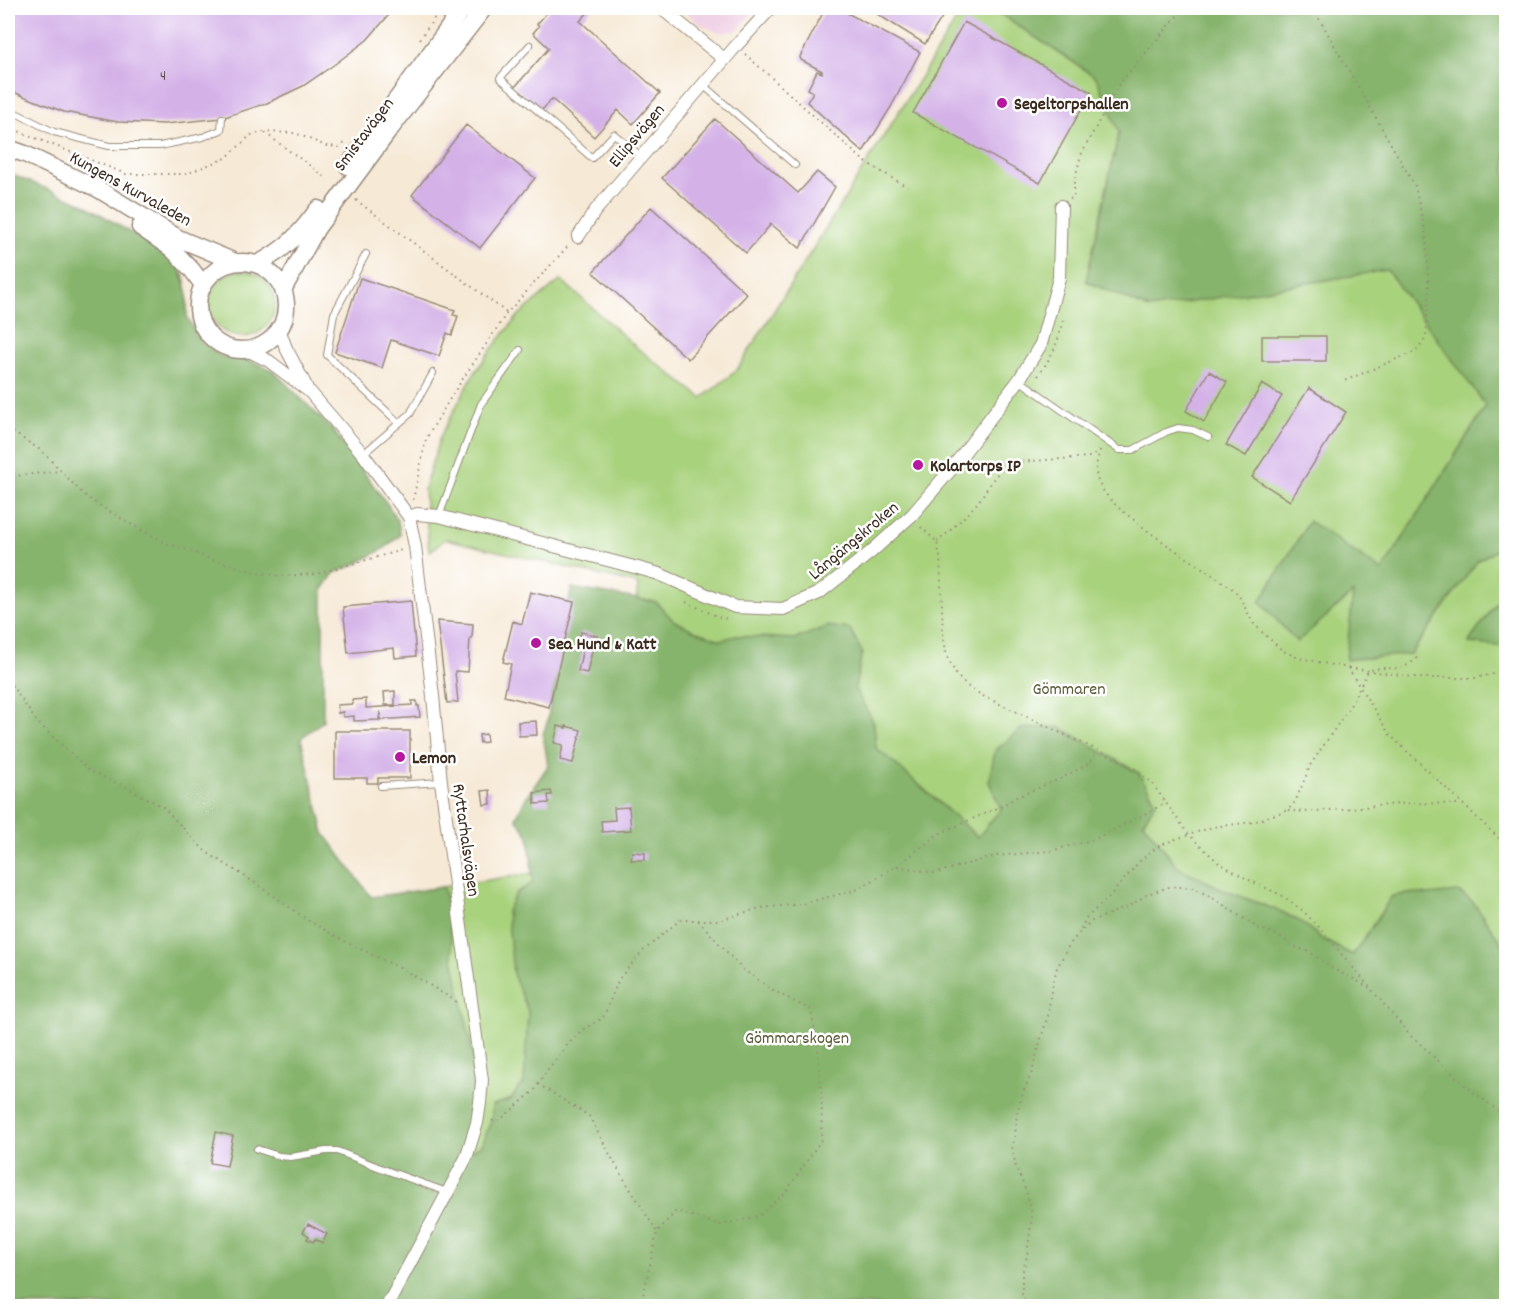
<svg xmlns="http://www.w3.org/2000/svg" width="1514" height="1314" font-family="Dekko,sans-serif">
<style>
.built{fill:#f0d0e5}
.green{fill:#a9d27d;stroke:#727e4e;stroke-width:1.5}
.forest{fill:#86b46c;stroke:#606f45;stroke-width:1.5}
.building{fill:#d4b2e8}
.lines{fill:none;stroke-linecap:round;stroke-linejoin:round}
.service-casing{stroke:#988a7a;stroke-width:8}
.minor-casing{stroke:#988a7a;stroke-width:14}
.tertiary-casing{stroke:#988a7a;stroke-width:19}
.path{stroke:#988a7a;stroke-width:2;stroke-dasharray:1.5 4.5;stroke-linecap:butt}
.service{stroke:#fff;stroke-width:6}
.minor{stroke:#fff;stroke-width:12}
.tertiary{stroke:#fff;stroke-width:16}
.poi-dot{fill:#b5179e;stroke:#fff;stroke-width:2}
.labels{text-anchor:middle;stroke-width:5;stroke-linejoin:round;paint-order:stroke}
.number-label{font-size:15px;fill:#614c50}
.poi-label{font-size:18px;font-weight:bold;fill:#3b2a1e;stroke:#fff;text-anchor:start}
.street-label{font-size:18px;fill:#3b2a1e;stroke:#fff}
.park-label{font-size:18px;fill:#5c5c3a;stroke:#fff}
</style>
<rect width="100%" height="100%" fill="#fff"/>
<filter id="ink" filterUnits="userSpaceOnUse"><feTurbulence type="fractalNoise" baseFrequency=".0167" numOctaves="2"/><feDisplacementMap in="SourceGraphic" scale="12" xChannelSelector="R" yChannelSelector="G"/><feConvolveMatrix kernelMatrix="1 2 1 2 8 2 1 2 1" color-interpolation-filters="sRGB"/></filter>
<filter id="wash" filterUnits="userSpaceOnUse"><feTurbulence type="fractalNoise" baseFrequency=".008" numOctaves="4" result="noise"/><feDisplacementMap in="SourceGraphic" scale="24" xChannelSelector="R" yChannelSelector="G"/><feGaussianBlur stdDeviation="1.35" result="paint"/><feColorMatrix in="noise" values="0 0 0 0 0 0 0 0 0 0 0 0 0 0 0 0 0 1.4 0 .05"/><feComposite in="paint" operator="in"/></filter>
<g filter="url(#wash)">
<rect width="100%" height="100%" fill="#f6e9d5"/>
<!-- built -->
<path class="built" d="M680,8h77l-21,23 -15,2 -18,-7z"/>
<!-- green -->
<path class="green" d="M964,8h542v1298h-1498v-886l136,-179 40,35 3,15v27l14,24 21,15 27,3 83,69 55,75 11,18 2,13 -15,13 -40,2 -22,-18 -44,305 92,61 273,-42 -15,-179 9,-93 -192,-45 -17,13 -5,-63 16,-52 32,-60 18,-26 29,-36 42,-35 75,67 66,51 35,-28z
M209 304a33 33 0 1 1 66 0a33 33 0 1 1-66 0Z"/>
<!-- forest -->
<path class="forest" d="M991,8h515v537l-28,15 -67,94 -65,6 7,-67 -56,49 -37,-40 49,-81 73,50 104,-165 -99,-136 -238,39 -63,-28 33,-149 -23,-55z
M8,173l76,31 60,37 35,24 8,26v27l14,24 21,15 27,3 23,10 60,59 55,75 11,18 2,13 -15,13 -31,17 -20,8 -11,16v132l-22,17 23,95 47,64 72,-10 6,22 3,44 21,102 1,24 -3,51 -11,27 22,-12 10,-27v-13l20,-6 6,-11 6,-4 4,-73 -15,-37 -6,-63 9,-18 17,-10 -4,-47 -13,-18 10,-20 22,-32 -5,-32 4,-11 18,-105 7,-30 84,14 17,18 22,11 26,9 14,-4 61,3 32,-13 22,3 12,23 -7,37 19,34 2,25c36,29 68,60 102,89l23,-28 -12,-27 6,-31 26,-22 38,-2 80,46 17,29 -13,20 35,45 46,23 58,22 19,10 24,19 28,14 39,-59 23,-3 12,2 31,-3 15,10 33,47v357h-1498z
M1506,589v58l-37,-4v-1z"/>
<g id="blocks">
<!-- building -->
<path class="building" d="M8,8h387l-28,32 -32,24 -32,22 -36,17 -45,15 -57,6 -47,-2 -54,-10 -56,-22z
M551,8h41l-12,13 80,72 -27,31 -15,-14 -24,27 -42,-38 -10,11 -27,-23 34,-39 -16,-15 6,-7 -2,-2z
M828,8h10l82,44 -29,55 -28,45 -56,-50 6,-10 -5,-3 9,-18 5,2v-2l-21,-11 -1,-3 24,-46 1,1z
M881,8h67l-23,36 -48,-30z
M964,22l127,70 -51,91 -127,-70z
M715,119l83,74 19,-21 18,15 -35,61 -29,-24 -25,29 -84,-75z
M466,125l69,53 -55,70 -68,-53z
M651,207l96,87 -59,65 -95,-87z
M360,278l95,32 -2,5 5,1 -6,19 -5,-2 -8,23 -48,-16 -9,28 -47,-16z
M1262,336h64v25h-64z
M1209,371l18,11 -23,40 -18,-11z
M1262,384l20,12 -36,60 -20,-11z
M1309,388l37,24 -56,89 -38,-24z
M530,592l44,10 -25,105 -45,-11 7,-32 -8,-2 10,-41 9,3z
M411,601l5,55 -21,2 -1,-10 -46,5 -5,-46z
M437,621l36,3 -1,14h-2l-2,34 -13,-1 3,31 -11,1z
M581,632l17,4 -2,6h-2l-7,31 -9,-2 5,-23 -5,-1z
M395,691v14h-10l-1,-13z
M366,699v9l46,-3v-4h5v5h2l1,11 -40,3v-9l-1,9 -25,1v-5l-11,1v-5l-5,1 -1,-8 16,-1 -1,-4z
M536,721l1,14 -18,1 -1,-14z
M558,726l8,2v-2l15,4 -8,33 -13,-3 3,-15 -9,-2z
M335,731h75v47h-32v5h-11v-5h-32z
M486,734l1,8 -7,1 -1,-8z
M490,790l1,14 -7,1 -2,-14z
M551,791l1,4h-4l1,8 -14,1 -1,-11z
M629,807l2,23 -29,2 -1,-11 14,-1 -1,-12z
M632,852l13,1v7h-14z
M216,1132l17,4 -6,30 -17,-3z
M308,1224l19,10 -5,9 -7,-4 -2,3 -6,-3 2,-3 -6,-4z"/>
</g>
</g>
<g filter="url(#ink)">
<use href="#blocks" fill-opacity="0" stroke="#988a7a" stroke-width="1.5"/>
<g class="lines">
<!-- service casing -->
<g class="service-casing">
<path id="service" d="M530,45l-30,33 92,80 22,-24 27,22
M703,85l92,80
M8,109l46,23 55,14h51l43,-9 18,-7 1,-12
M366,254l-32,60 -7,41 72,68
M1019,380l100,70h14l33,-18 12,-4 15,2 15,7
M363,454l47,-40 23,-41
M439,516l42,-112 39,-54
M381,786l60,-4
M257,1149l22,7 12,1 35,-6h11l54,21 56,20"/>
</g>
<!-- minor casing -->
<g class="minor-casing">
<path id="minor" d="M661,8l63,51
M578,237l17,-26 141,-165 35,-38
M279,329l7,19 20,38
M247,350l22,11 41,31 53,62 46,63 6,29 18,150 8,86 41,298 -2,23 -3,20 -11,35 -79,148
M409,517l8,-3 22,2 199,52 21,6 76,33 48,2 36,-16 52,-41 41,-37 41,-48 66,-87 22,-36 18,-66 2,-72"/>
</g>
<!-- tertiary casing -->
<g class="tertiary-casing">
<path id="tertiary" d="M8,148l17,6 73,35 82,50 55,23
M348,166l115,-158
M140,227l32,22 20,21 11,15
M198 306a44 44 0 1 1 88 0a44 44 0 1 1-88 0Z
M257,264c28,-14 43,-30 61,-55
M283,290l34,-62 74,-100 93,-120"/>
</g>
<!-- path -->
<path class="path" d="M1313,8l102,178 11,50 3,55 -3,46 -10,14 -72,30
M420,39l21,-31
M745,54l119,107 43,26
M8,127l118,47h60l40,-16 25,-23 12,-3 32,1 31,13 13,1 6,-4
M265,133l63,46
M1070,199l4,-2v-15l7,-27 38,-71 65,-76
M356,200l151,113
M1038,376c16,-23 20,-33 26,-60
M8,429l34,22 39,41 11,9 49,29 27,14 21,6 21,9 42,12 27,5 37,-2 86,-24
M1100,450c-3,11 -6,21 -2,31 8,19 26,31 41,43 30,24 64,43 95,66l5,6 14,27 10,10 20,18 16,7 49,10 42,67 116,110
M8,480l6,-4 46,-5
M413,500l13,-61 28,-47 53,-79 62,-68
M921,527l16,15 3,14 3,77 4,24 10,19 10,10 16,10 135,64 18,10 15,12 38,53 30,28 28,16 36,17 20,15 15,15 91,108 57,52 40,31
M937,542c14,-12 29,-26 41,-40 12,-16 18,-35 39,-40l72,-5 10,-4
M686,602l35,16 7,1
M1349,668l72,10h54l31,-7
M8,680l29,42 54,50 31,13 41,22 43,45 48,30 55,39 39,22 60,29 49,30
M1288,810l17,2 106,-9 50,1
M897,866l41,-32 64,-28 12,-8 48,-20 26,-14 10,-13
M1081,929l5,-11 23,-21 30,-35 18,-15 16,-7 40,-13 40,-5 35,-12 7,-8 16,-38 38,-56 19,-37c24,-9 29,7 51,-15
M538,1084l51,32 29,53 39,63
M492,1121l8,-1 34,-29 12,-19 23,-29 13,-13 21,-12 16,-39 24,-28 37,-31h40l40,-12 41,-4 55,-14 41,-24 38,7 61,-17 54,-5 45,-12 67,-34 2,-7
M641,1306l16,-74 19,-21 45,14 38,-9 27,-24 35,-52 1,-37 -4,-56 -7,-37 -35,-18 -34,-23 -44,-49
M1026,1306l-4,-11v-21l5,-18 5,-42 -5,-20 -11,-27 -4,-20 3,-12 2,-22 6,-21 9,-20 9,-34 7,-22 3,-25 6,-23 12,-23 11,-13 10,-10 39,-16 19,-12 24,-8 20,2 18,8 48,32 17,6 20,13 15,5 21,16 23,11 15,9"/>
<!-- service -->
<use href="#service" class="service"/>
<!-- minor -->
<use href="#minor" class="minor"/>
<!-- tertiary -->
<use href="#tertiary" class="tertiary"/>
</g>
</g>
<!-- markers -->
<g class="poi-dot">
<circle cx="1002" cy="103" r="6"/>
<circle cx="918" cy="465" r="6"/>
<circle cx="536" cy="643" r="6"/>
<circle cx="400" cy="757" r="6"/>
</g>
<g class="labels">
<!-- number labels -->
<g class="number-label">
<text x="163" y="80">4</text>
</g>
<!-- poi labels -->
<g class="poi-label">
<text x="1014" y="109">Segeltorpshallen</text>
<text x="930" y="471">Kolartorps IP</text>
<text x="548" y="649">Sea Hund &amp; Katt</text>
<text x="412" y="763">Lemon</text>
</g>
<!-- street labels -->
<g class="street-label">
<text transform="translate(363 134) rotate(-53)" y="6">Smistavägen</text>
<text transform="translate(636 135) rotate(-50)" y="6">Ellipsvägen</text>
<text transform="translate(131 188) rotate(29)" y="6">Kungens Kurvaleden</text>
<text transform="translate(853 540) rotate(-40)" y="6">Långängskroken</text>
<text transform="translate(467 840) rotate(82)" y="6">Ryttarhalsvägen</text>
</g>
<!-- park labels -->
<g class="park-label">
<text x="1069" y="694">Gömmaren</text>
<text x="797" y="1043">Gömmarskogen</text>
</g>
</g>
<!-- margin -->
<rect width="1514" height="1314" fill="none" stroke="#fff" stroke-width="30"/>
</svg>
